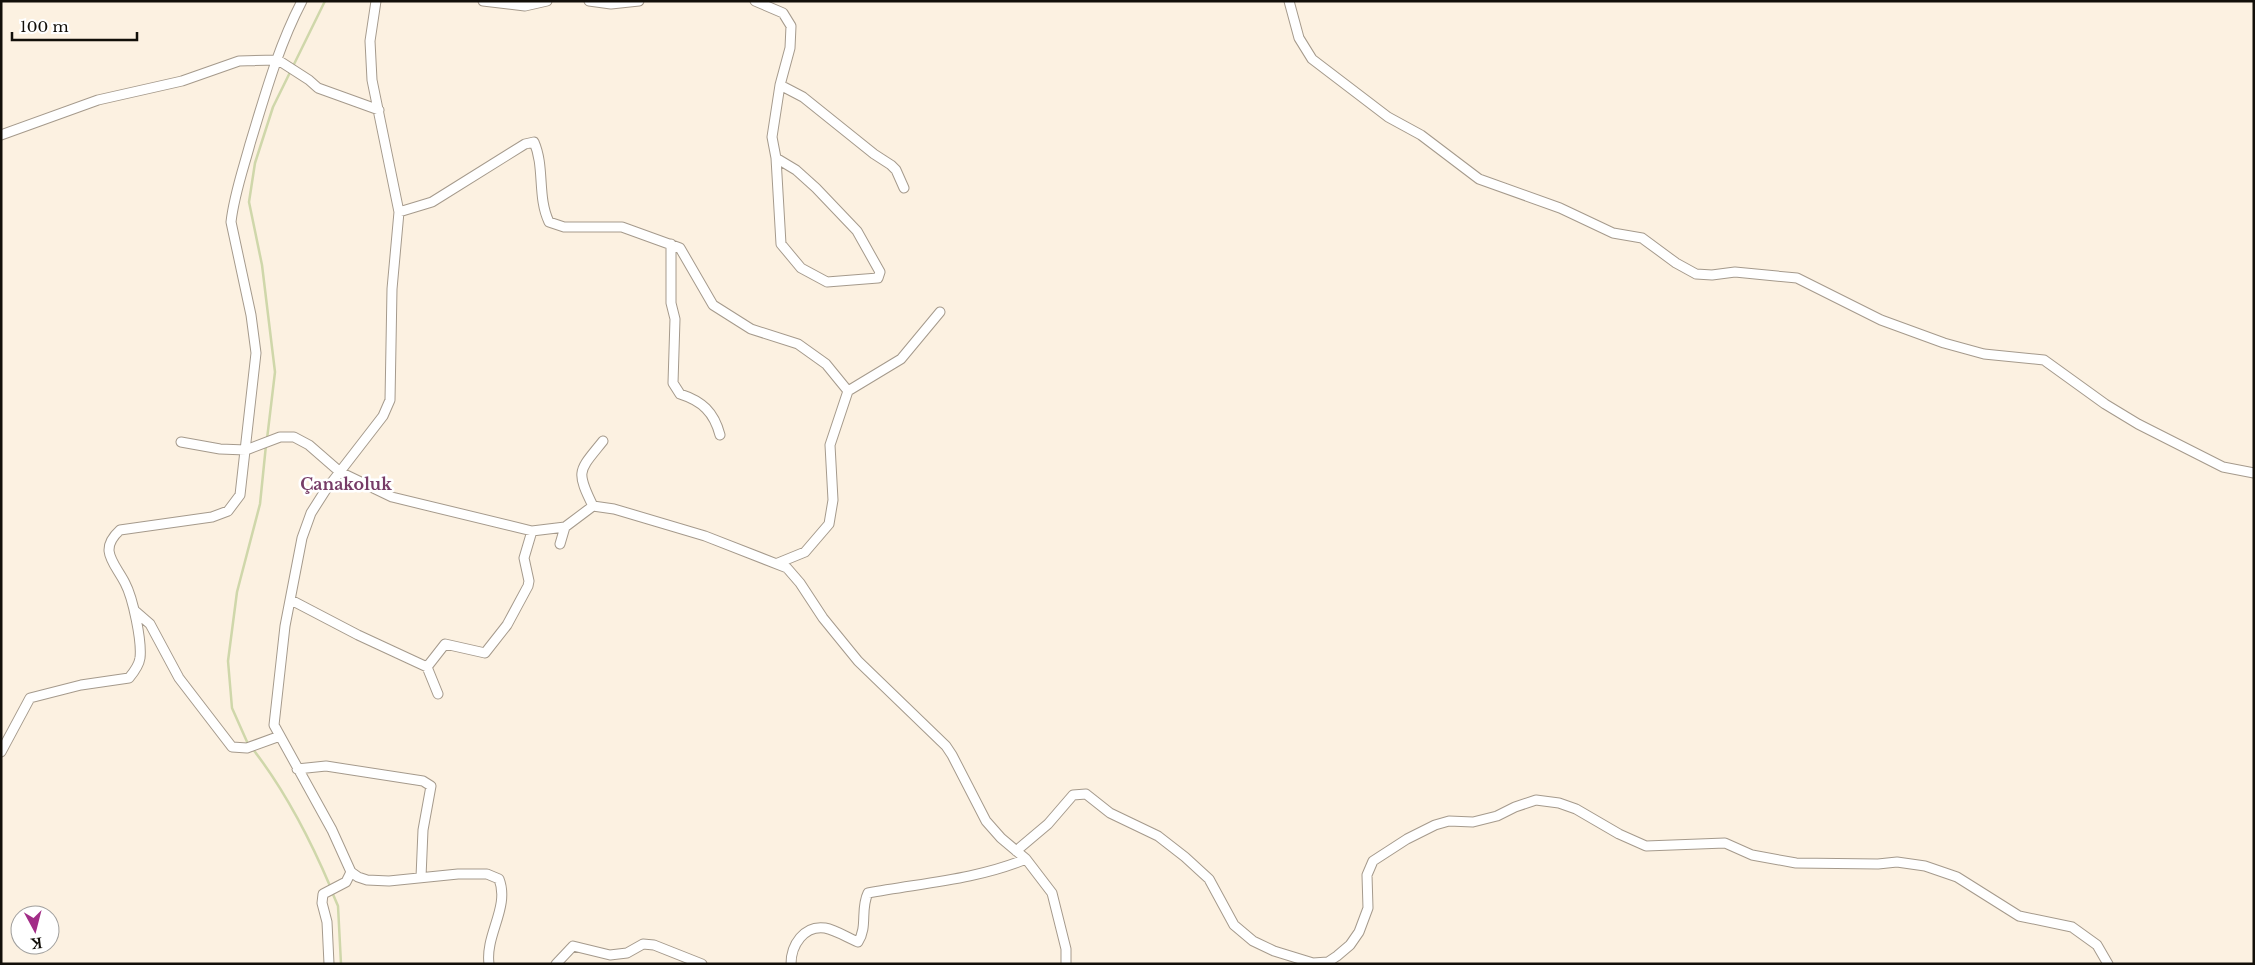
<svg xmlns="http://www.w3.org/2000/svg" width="2255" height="965" font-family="'Libre Baskerville',serif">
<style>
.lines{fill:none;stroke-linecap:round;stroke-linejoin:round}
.stream{stroke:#cfd7aa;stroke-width:2.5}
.minor-casing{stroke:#a59a8c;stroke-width:11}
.minor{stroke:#fff;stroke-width:9}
.labels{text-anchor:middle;stroke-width:5;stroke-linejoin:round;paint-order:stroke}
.quarter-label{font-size:16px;font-weight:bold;fill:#773c67;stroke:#fff}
</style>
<rect width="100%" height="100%" fill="#fcf1e1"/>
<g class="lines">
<!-- stream -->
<path class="stream" d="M267,439l8,-67 -13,-107 -13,-63 6,-39 18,-56 52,-106
M248,744l-16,-36 -4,-47 9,-69 23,-88 6,-59
M252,748c32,41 58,91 78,138
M332,892l6,14 3,58"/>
<!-- minor casing -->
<g class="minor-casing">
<path id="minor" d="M376,1l-6,40 2,39 27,132 -7,77 -2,111 -7,16 -58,75 -14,22 -9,25 -17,88 -11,99 58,105 19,42 7,5 9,3 22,1 69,-7h29l12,5c11,28 -14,56 -10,85
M483,1l42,5 22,-5
M589,1l22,3 28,-3
M755,1l28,12 8,13 -1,22 -10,37 -8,52 4,21 5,86 20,24 26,14 51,-4 2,-6 -23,-41 -41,-43 -20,-18 -20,-12
M1289,1l10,37 13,21 76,58 33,18 58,44 81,29 53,25 29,5 34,25 20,11 16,1 23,-3 62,6 84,42 63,23 40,11 60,6 61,44 33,20 85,43 31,6
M780,85l23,12 71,57 17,11 5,5 8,18
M1,135l97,-35 84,-19 57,-20 39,-1 31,20 9,8 61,22
M399,212l33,-10 93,-58 9,-2c11,25 3,55 15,80l15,5h58l58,21 33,57 38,24 47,15 28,20 22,27
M671,244v59l4,16 -2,64 7,11c22,7 34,18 40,41
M181,442l39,7 26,1 34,-13h14l15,8 31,27 52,25 140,34 33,-4 28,-21 21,3 91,27 82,32 13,15 23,35 35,43 88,85 6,9 34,66 15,17 25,21 26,34 14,56v15
M593,506c-18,-36 -14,-35 10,-65
M560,544l5,-17
M778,563l27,-11 24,-28 4,-24 -3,-55 18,-54 53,-32 39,-47
M291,600l67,35 69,32 18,-23 40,9 22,-28 21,-39 1,-5 -5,-23 8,-27
M135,611l15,13 29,54 53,69 15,1 33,-12
M427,667l11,27
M1,752l29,-54 51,-13 48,-7c5,-6 10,-13 11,-20 2,-17 -7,-60 -15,-75 -11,-21 -27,-33 -5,-53l92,-13 16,-6 12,-16 16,-142 -5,-38 -20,-93c3,-27 12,-52 19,-78 15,-49 28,-97 52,-143
M297,769l29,-3 97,15 8,5 -8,44 -2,47
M1016,851l32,-27 25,-29 13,-1 24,19 48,23 27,21 24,22 25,46 19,16 21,10 39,12 15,-1 9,-6 13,-11 9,-13 9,-24 -1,-33 6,-14 34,-22 28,-14 14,-4 24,1 24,-6 18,-9 21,-7 23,3 17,6 43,25 27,12 79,-3 27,12 44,8 82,1 19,-2 28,4 32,11 62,39 53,11 25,18 11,19
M329,964l-2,-42 -5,-19 1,-9 23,-12 5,-10
M556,964l17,-18 37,9 17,-2 16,-9 11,1 48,19
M791,964c0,-19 13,-39 34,-36 11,2 23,10 33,14 10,-15 2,-33 10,-49 53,-10 107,-13 158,-34"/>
</g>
<!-- minor -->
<use href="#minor" class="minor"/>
</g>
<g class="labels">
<!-- quarter labels -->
<g class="quarter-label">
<text x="346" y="490">Çanakoluk</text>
</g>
</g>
<!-- border -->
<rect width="2255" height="965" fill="none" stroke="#120f09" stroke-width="5"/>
<!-- north arrow -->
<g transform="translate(35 930) rotate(173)"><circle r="24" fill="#ffffff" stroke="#a09f9d"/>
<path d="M0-4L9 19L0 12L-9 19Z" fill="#a22d87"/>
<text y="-8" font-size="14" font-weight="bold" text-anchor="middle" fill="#120f09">K</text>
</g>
<!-- scale -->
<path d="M12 32v8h125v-8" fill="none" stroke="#120f09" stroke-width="2.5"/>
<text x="20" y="32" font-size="15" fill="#120f09" stroke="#ffffff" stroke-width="4" paint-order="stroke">100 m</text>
</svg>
